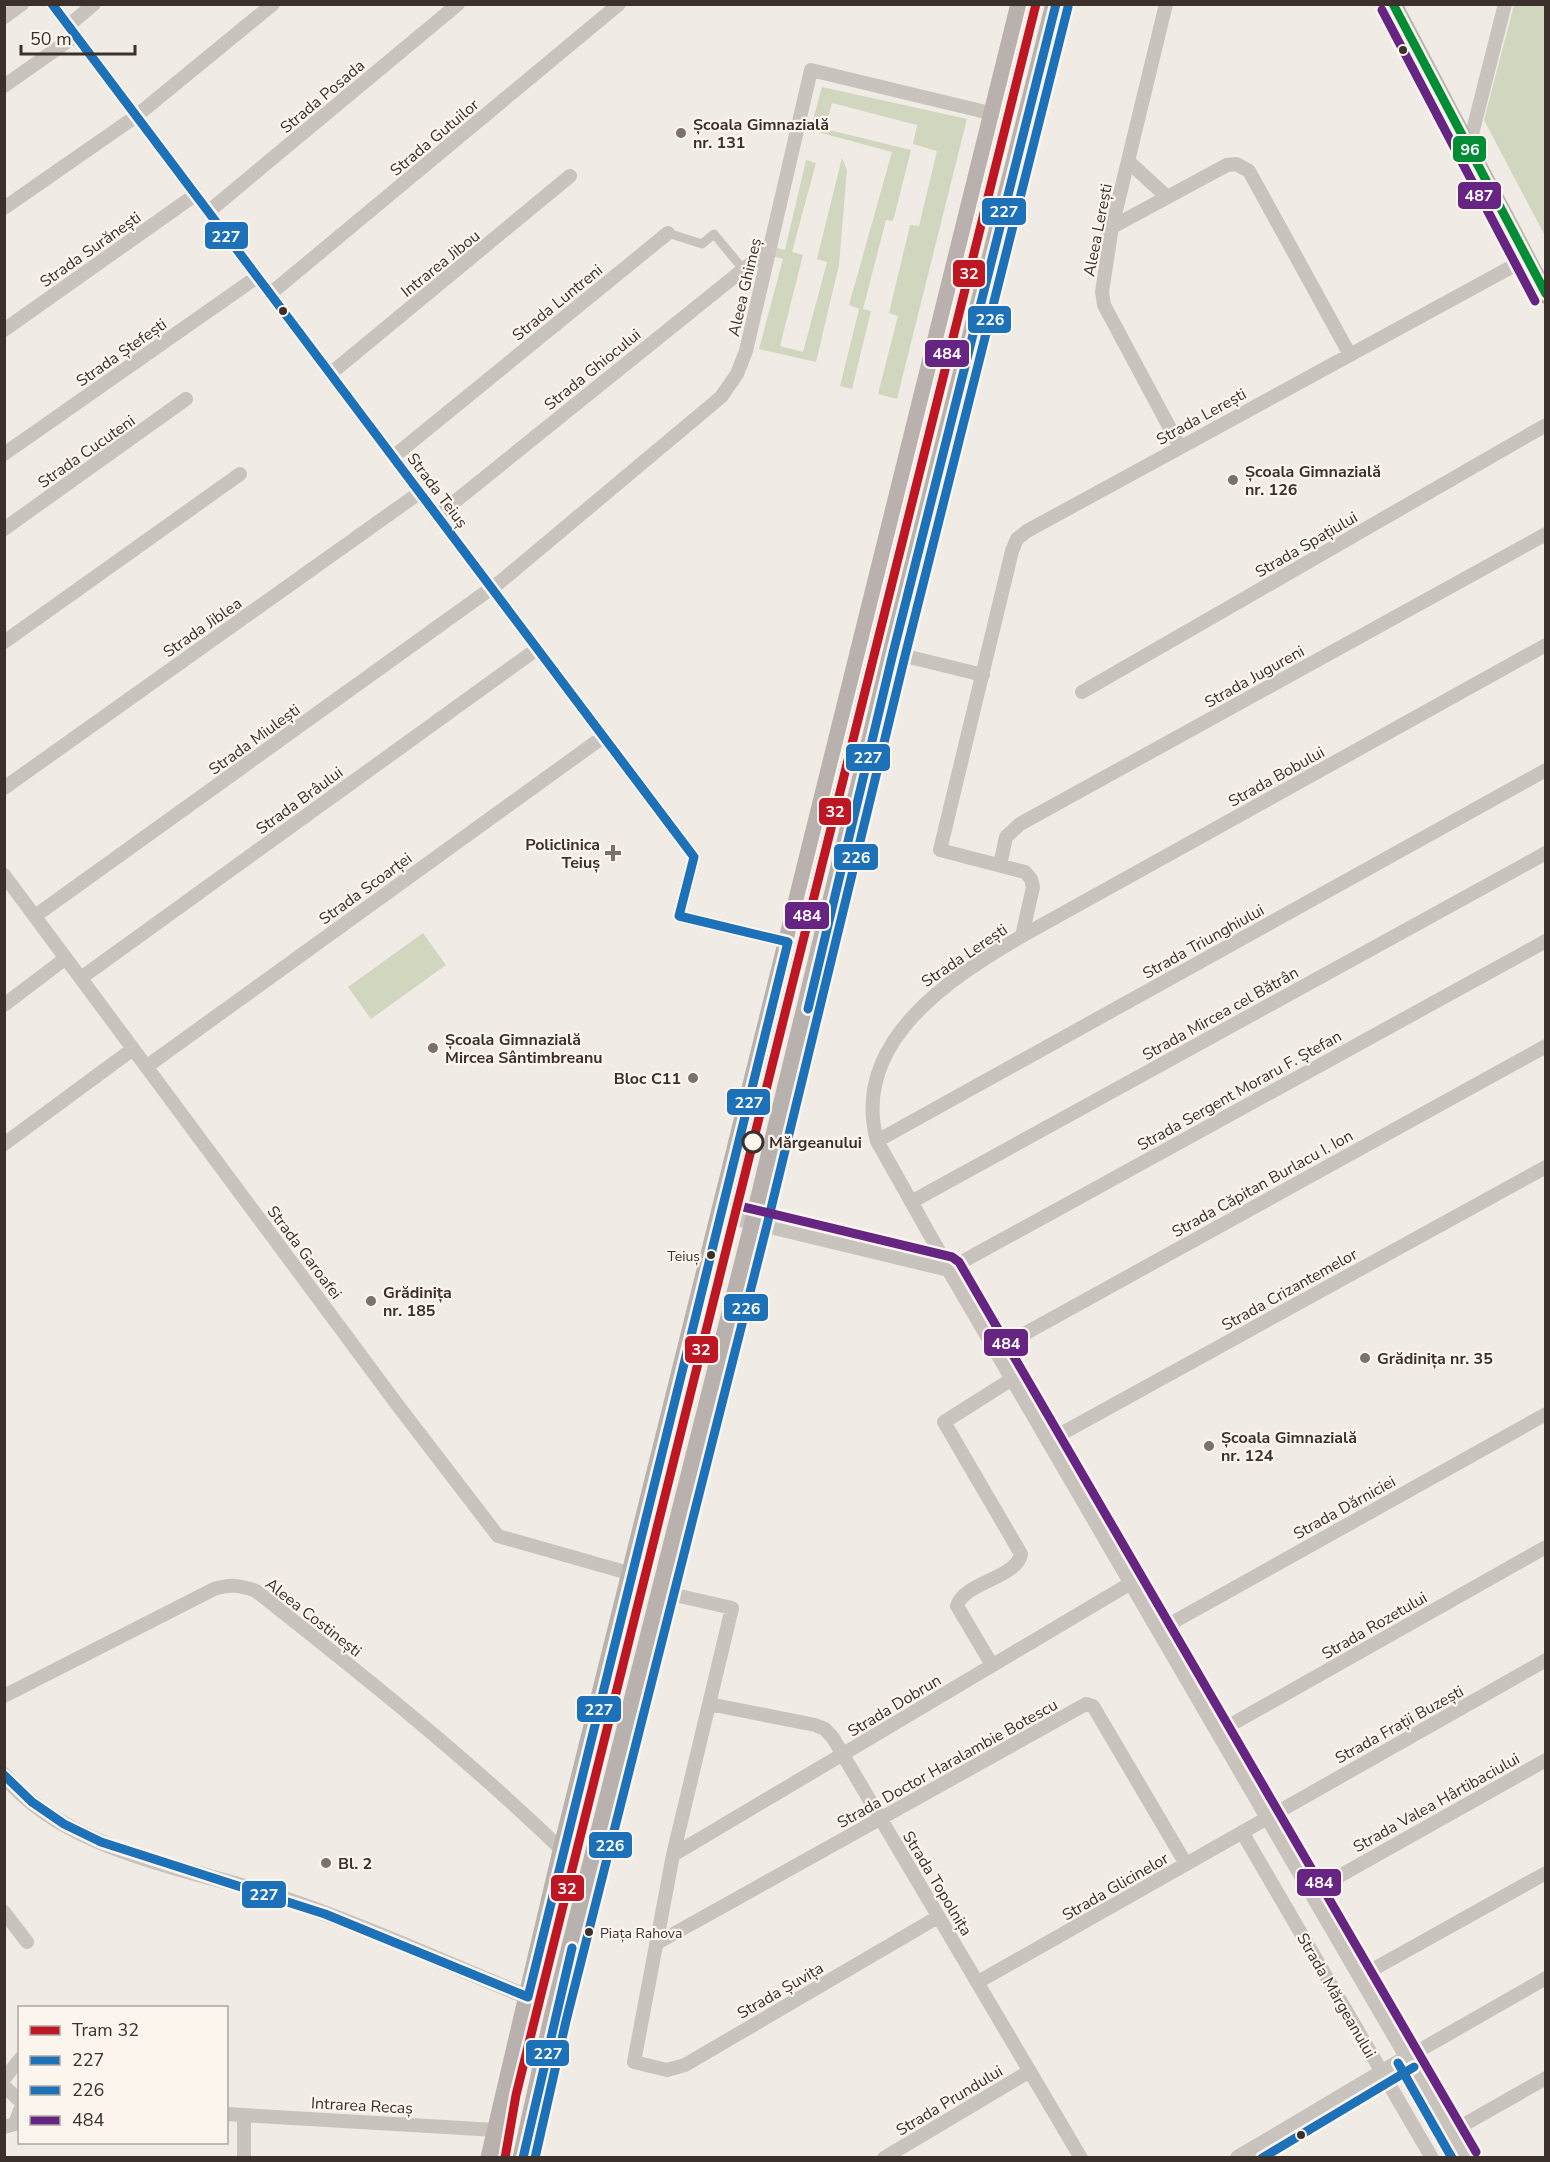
<svg xmlns="http://www.w3.org/2000/svg" width="1550" height="2162" font-family="'Nunito Sans',sans-serif">
<style>
.green{fill:#d1d6bf}
.lines{fill:none;stroke-linecap:round;stroke-linejoin:round}
.pedestrian{stroke:#c9c3be;stroke-width:9}
.minor{stroke:#c9c3be;stroke-width:14}
.tertiary{stroke:#c9c3be;stroke-width:16}
.secondary{stroke:#bab3ae;stroke-width:18}
.primary{stroke:#b8b1ad;stroke-width:21}
.bus-1-casing{stroke:#fbf5ee;stroke-width:14}
.bus-2-casing{stroke:#fbf5ee;stroke-width:14}
.bus-3-casing{stroke:#fbf5ee;stroke-width:14}
.bus-4-casing{stroke:#fbf5ee;stroke-width:14}
.bus-5-casing{stroke:#fbf5ee;stroke-width:14}
.bus-1{stroke:#1d71b8;stroke-width:9}
.bus-2{stroke:#1d71b8;stroke-width:9}
.bus-3{stroke:#662483;stroke-width:9}
.bus-4{stroke:#008d36;stroke-width:9}
.bus-5{stroke:#662483;stroke-width:9}
.tram-1-casing{stroke:#fbf5ee;stroke-width:14}
.tram-1{stroke:#be1622;stroke-width:9}
.bus-dot{fill:#3b302b;stroke:#fbf5ee;stroke-width:2}
.poi-dot{fill:#7a716c;stroke:#fbf5ee;stroke-width:2}
.stop-dot{fill:#fbf5ee;stroke:#3b302b;stroke-width:3}
.labels{text-anchor:middle;stroke-width:4.5;stroke-linejoin:round;paint-order:stroke}
.bus-label{font-size:14px;fill:#3b302b;stroke:#fbf5ee;text-anchor:end}
.street-label{font-size:16px;fill:#3b302b;stroke:#fbf5ee}
.poi-label{font-size:16px;font-weight:bold;fill:#3b302b;stroke:#fbf5ee;text-anchor:start}
.stop-label{font-size:16px;font-weight:bold;fill:#3b302b;stroke:#fbf5ee;text-anchor:start}
.line-badge{stroke:#fbf5ee;stroke-width:2}
.badge-label{font-size:16px;text-anchor:middle;font-weight:bold;fill:#fff}
</style>
<rect width="100%" height="100%" fill="#f0ebe5"/>
<!-- green -->
<path class="green" d="M1514,5h31v231l-61,-116z
M822,87l145,32 -70,280 -19,-5 20,-78 -9,-3 21,-88 9,1 18,-75 -24,-7 4,-19 -85,-22 -7,26 86,21 -18,71 -7,-1 -23,89 8,2 -19,78 -12,-3 19,-77 -10,-4 43,-153 -82,-22z
M842,158l5,12 -8,95 -23,97 -57,-13 24,-90 -11,-3 2,-9 11,3 21,-90 10,3 -24,89 11,3 -23,91 23,6 24,-90 -10,-3z
M423,933l23,32 -75,54 -23,-32z"/>
<g class="lines">
<!-- pedestrian -->
<path class="pedestrian" d="M668,233l34,11 12,-10 29,35"/>
<!-- minor -->
<path class="minor" d="M52,4l642,853 -15,59 109,26
M1166,4l-54,223 -10,65 2,13 76,142
M4,17l18,-13
M68,26l26,-22
M4,86l71,-50
M1469,146l36,-142
M1128,161l39,36
M4,208l131,-91 138,-113
M208,212l250,-208
M1112,227l115,-62 9,-1 13,7 100,182
M1526,259l-499,272 -10,8 -5,12 -72,299 85,22 6,7 2,8 -11,49c-72,42 -172,106 -145,205l72,128 597,-328
M270,294l349,-290
M4,330l191,-135
M330,374l240,-198
M4,454l253,-177
M393,457l275,-224
M437,516l333,-268
M4,529l182,-130
M4,642l236,-168
M893,653l90,22
M1082,692l464,-267
M4,788l415,-295
M1000,865l6,-28 14,-13 526,-290
M4,875l395,532 99,129 134,38
M35,916l465,-334 221,-185 16,-23 9,-23 65,-281 183,44
M1022,936l524,-291
M81,978l456,-329
M4,1005l62,-47
M146,1067l457,-330
M877,1141l669,-371
M4,1144l129,-95
M911,1202l635,-349
M995,1350l551,-304
M1048,1441l498,-274
M662,1592l70,16 -59,247 -39,207 33,8 18,-5 253,-148
M1159,1630l387,-216
M992,1665l-35,-59c7,-24 60,-28 64,-52l-77,-132 68,-43
M4,1696l210,-107c16,-5 26,-4 42,2 105,83 210,166 307,260
M709,1704l106,21 10,4 8,9 248,420
M1218,1732l328,-185
M1242,1832l190,326
M673,1855l458,-272
M1311,1892l235,-132
M4,1912l23,30
M657,1943l429,-239 7,2 93,158
M1361,1976l185,-103
M978,1982l568,-322
M1408,2057l138,-79
M4,2079l16,-20
M4,2086l16,15
M226,2114l270,16
M244,2115v43
M4,2127l11,-3 5,-14
M1451,2132l95,-54
M884,2158l146,-87"/>
<!-- tertiary -->
<path class="tertiary" d="M720,1214l229,55 517,889
M4,1775c66,81 199,94 292,128 79,27 155,63 232,94
M1238,2158l170,-101"/>
<!-- secondary -->
<path class="secondary" d="M1393,4l153,291"/>
<!-- primary -->
<path class="primary" d="M491,2158l72,-307 458,-1847
M523,2158l31,-140 201,-796 138,-569 163,-649"/>
<!-- bus-1 casing -->
<g class="bus-1-casing">
<path id="bus-1" d="M808,1009l85,-356 163,-649
M4,1775l28,27 32,22 37,18 224,72 203,83 260,-1055 -109,-26 15,-59 -642,-853
M523,2158l49,-210"/>
</g>
<!-- bus-2 casing -->
<g class="bus-2-casing">
<path id="bus-2" d="M1398,2063l54,95
M535,2158l31,-137 201,-796 138,-569 163,-649
M1262,2158l152,-91"/>
</g>
<!-- bus-3 casing -->
<g class="bus-3-casing">
<path id="bus-3" d="M1033,7l-298,1198 217,52 7,5 517,890"/>
</g>
<!-- bus-4 casing -->
<g class="bus-4-casing">
<path id="bus-4" d="M1393,4l153,290"/>
</g>
<!-- bus-5 casing -->
<g class="bus-5-casing">
<path id="bus-5" d="M1382,10l153,291"/>
</g>
<!-- bus-1 -->
<use href="#bus-1" class="bus-1"/>
<!-- bus-2 -->
<use href="#bus-2" class="bus-2"/>
<!-- bus-3 -->
<use href="#bus-3" class="bus-3"/>
<!-- bus-4 -->
<use href="#bus-4" class="bus-4"/>
<!-- bus-5 -->
<use href="#bus-5" class="bus-5"/>
<!-- tram-1 casing -->
<g class="tram-1-casing">
<path id="tram-1" d="M505,2158l11,-63 520,-2091"/>
</g>
<!-- tram-1 -->
<use href="#tram-1" class="tram-1"/>
</g>
<!-- markers -->
<g class="bus-dot">
<circle cx="1403" cy="50" r="5"/>
<circle cx="283" cy="311" r="5"/>
<circle cx="711" cy="1255" r="5"/>
<circle cx="589" cy="1932" r="5"/>
<circle cx="1301" cy="2135" r="5"/>
</g>
<g class="poi-dot">
<circle cx="681" cy="133" r="6"/>
<circle cx="1233" cy="480" r="6"/>
<path d="M610 844h6v6h6v6h-6v6h-6v-6h-6v-6h6z"/>
<circle cx="433" cy="1048" r="6"/>
<circle cx="693" cy="1078" r="6"/>
<circle cx="371" cy="1301" r="6"/>
<circle cx="1365" cy="1358" r="6"/>
<circle cx="1209" cy="1446" r="6"/>
<circle cx="326" cy="1863" r="6"/>
</g>
<circle class="stop-dot" cx="753" cy="1142" r="10"/>
<g class="labels">
<!-- bus labels -->
<g class="bus-label">
<text x="700" y="1261">Teiuș</text>
<text x="600" y="1938" text-anchor="start">Piața Rahova</text>
</g>
<!-- street labels -->
<g class="street-label">
<text transform="translate(322 96) rotate(-40)" y="6">Strada Posada</text>
<text transform="translate(434 137) rotate(-40)" y="6">Strada Gutuilor</text>
<text transform="translate(1097 230) rotate(-79)" y="6">Aleea Lerești</text>
<text transform="translate(90 249) rotate(-35)" y="6">Strada Surănești</text>
<text transform="translate(440 263) rotate(-39)" y="6">Intrarea Jibou</text>
<text transform="translate(744 287) rotate(-77)" y="6">Aleea Ghimeș</text>
<text transform="translate(557 302) rotate(-39)" y="6">Strada Luntreni</text>
<text transform="translate(121 352) rotate(-35)" y="6">Strada Ștefești</text>
<text transform="translate(592 369) rotate(-39)" y="6">Strada Ghiocului</text>
<text transform="translate(1201 416) rotate(-29)" y="6">Strada Lerești</text>
<text transform="translate(86 451) rotate(-35)" y="6">Strada Cucuteni</text>
<text transform="translate(438 490) rotate(53)" y="6">Strada Teiuș</text>
<text transform="translate(1306 544) rotate(-30)" y="6">Strada Spațiului</text>
<text transform="translate(202 627) rotate(-35)" y="6">Strada Jiblea</text>
<text transform="translate(1254 676) rotate(-29)" y="6">Strada Jugureni</text>
<text transform="translate(254 739) rotate(-36)" y="6">Strada Miulești</text>
<text transform="translate(1276 776) rotate(-29)" y="6">Strada Bobului</text>
<text transform="translate(299 800) rotate(-36)" y="6">Strada Brâului</text>
<text transform="translate(365 888) rotate(-36)" y="6">Strada Scoarței</text>
<text transform="translate(1203 941) rotate(-29)" y="6">Strada Triunghiului</text>
<text transform="translate(964 955) rotate(-34)" y="6">Strada Lerești</text>
<text transform="translate(1220 1013) rotate(-29)" y="6">Strada Mircea cel Bătrân</text>
<text transform="translate(1239 1090) rotate(-29)" y="6">Strada Sergent Moraru F. Ștefan</text>
<text transform="translate(1262 1183) rotate(-29)" y="6">Strada Căpitan Burlacu I. Ion</text>
<text transform="translate(305 1252) rotate(53)" y="6">Strada Garoafei</text>
<text transform="translate(1289 1289) rotate(-29)" y="6">Strada Crizantemelor</text>
<text transform="translate(1344 1507) rotate(-29)" y="6">Strada Dărniciei</text>
<text transform="translate(314 1617) rotate(38)" y="6">Aleea Costinești</text>
<text transform="translate(1374 1625) rotate(-30)" y="6">Strada Rozetului</text>
<text transform="translate(894 1705) rotate(-31)" y="6">Strada Dobrun</text>
<text transform="translate(1399 1724) rotate(-29)" y="6">Strada Frații Buzești</text>
<text transform="translate(947 1763) rotate(-29)" y="6">Strada Doctor Haralambie Botescu</text>
<text transform="translate(1436 1802) rotate(-29)" y="6">Strada Valea Hârtibaciului</text>
<text transform="translate(938 1883) rotate(59)" y="6">Strada Topolnița</text>
<text transform="translate(1115 1886) rotate(-30)" y="6">Strada Glicinelor</text>
<text transform="translate(780 1990) rotate(-30)" y="6">Strada Șuvița</text>
<text transform="translate(1337 1995) rotate(60)" y="6">Strada Mărgeanului</text>
<text transform="translate(949 2100) rotate(-31)" y="6">Strada Prundului</text>
<text transform="translate(362 2105) rotate(3)" y="6">Intrarea Recaș</text>
</g>
<!-- poi labels -->
<g class="poi-label">
<text x="693" y="130">Școala Gimnazială<tspan x="693" dy="18">nr. 131</tspan></text>
<text x="1245" y="477">Școala Gimnazială<tspan x="1245" dy="18">nr. 126</tspan></text>
<text x="600" y="850" text-anchor="end">Policlinica<tspan x="600" dy="18">Teiuș</tspan></text>
<text x="445" y="1045">Școala Gimnazială<tspan x="445" dy="18">Mircea Sântimbreanu</tspan></text>
<text x="681" y="1084" text-anchor="end">Bloc C11</text>
<text x="383" y="1298">Grădinița<tspan x="383" dy="18">nr. 185</tspan></text>
<text x="1377" y="1364">Grădinița nr. 35</text>
<text x="1221" y="1443">Școala Gimnazială<tspan x="1221" dy="18">nr. 124</tspan></text>
<text x="338" y="1869">Bl. 2</text>
</g>
<!-- stop labels -->
<g class="stop-label">
<text x="769" y="1148">Mărgeanului</text>
</g>
</g>
<g class="line-badge">
<rect x="1452" y="135" width="35" height="28" rx="6" fill="#008d36"/>
<rect x="1457" y="181" width="45" height="29" rx="6" fill="#662483"/>
<rect x="981" y="197" width="46" height="29" rx="6" fill="#1d71b8"/>
<rect x="204" y="221" width="45" height="29" rx="6" fill="#1d71b8"/>
<rect x="952" y="259" width="34" height="29" rx="6" fill="#be1622"/>
<rect x="967" y="305" width="45" height="29" rx="6" fill="#1d71b8"/>
<rect x="924" y="339" width="46" height="29" rx="6" fill="#662483"/>
<rect x="845" y="743" width="46" height="29" rx="6" fill="#1d71b8"/>
<rect x="818" y="797" width="34" height="29" rx="6" fill="#be1622"/>
<rect x="833" y="843" width="46" height="28" rx="6" fill="#1d71b8"/>
<rect x="784" y="901" width="46" height="29" rx="6" fill="#662483"/>
<rect x="726" y="1088" width="45" height="28" rx="6" fill="#1d71b8"/>
<rect x="723" y="1293" width="46" height="29" rx="6" fill="#1d71b8"/>
<rect x="983" y="1328" width="46" height="29" rx="6" fill="#662483"/>
<rect x="684" y="1335" width="35" height="29" rx="6" fill="#be1622"/>
<rect x="576" y="1695" width="46" height="28" rx="6" fill="#1d71b8"/>
<rect x="588" y="1831" width="45" height="28" rx="6" fill="#1d71b8"/>
<rect x="1296" y="1868" width="46" height="29" rx="6" fill="#662483"/>
<rect x="550" y="1874" width="35" height="28" rx="6" fill="#be1622"/>
<rect x="241" y="1880" width="46" height="29" rx="6" fill="#1d71b8"/>
<rect x="525" y="2039" width="45" height="28" rx="6" fill="#1d71b8"/>
</g>
<g class="badge-label">
<text x="1470" y="155">96</text>
<text x="1479" y="201">487</text>
<text x="1004" y="217">227</text>
<text x="226" y="242">227</text>
<text x="969" y="279">32</text>
<text x="990" y="325">226</text>
<text x="947" y="359">484</text>
<text x="868" y="763">227</text>
<text x="835" y="817">32</text>
<text x="856" y="863">226</text>
<text x="807" y="921">484</text>
<text x="749" y="1108">227</text>
<text x="746" y="1314">226</text>
<text x="1006" y="1349">484</text>
<text x="701" y="1355">32</text>
<text x="599" y="1715">227</text>
<text x="610" y="1851">226</text>
<text x="1319" y="1888">484</text>
<text x="567" y="1894">32</text>
<text x="264" y="1900">227</text>
<text x="548" y="2059">227</text>
</g>
<!-- border -->
<rect width="1550" height="2162" fill="none" stroke="#3b302b" stroke-width="12"/>
<!-- legend -->
<rect x="18" y="2006" width="210" height="138" fill="#fbf5ee" stroke="#aea6a0" stroke-width="1.5"/>
<rect x="30" y="2026" width="30" height="9" fill="#be1622" stroke="#aea6a0" stroke-width="1.5"/>
<text x="72" y="2036" font-size="18" fill="#3b302b">Tram 32</text>
<rect x="30" y="2056" width="30" height="9" fill="#1d71b8" stroke="#aea6a0" stroke-width="1.5"/>
<text x="72" y="2066" font-size="18" fill="#3b302b">227</text>
<rect x="30" y="2086" width="30" height="9" fill="#1d71b8" stroke="#aea6a0" stroke-width="1.5"/>
<text x="72" y="2096" font-size="18" fill="#3b302b">226</text>
<rect x="30" y="2116" width="30" height="9" fill="#662483" stroke="#aea6a0" stroke-width="1.5"/>
<text x="72" y="2126" font-size="18" fill="#3b302b">484</text>
<!-- scale -->
<path d="M21 45v9h114v-9" fill="none" stroke="#3b302b" stroke-width="3"/>
<text x="30" y="45" font-size="18" fill="#3b302b" stroke="#fbf5ee" stroke-width="4.5" paint-order="stroke">50 m</text>
</svg>
